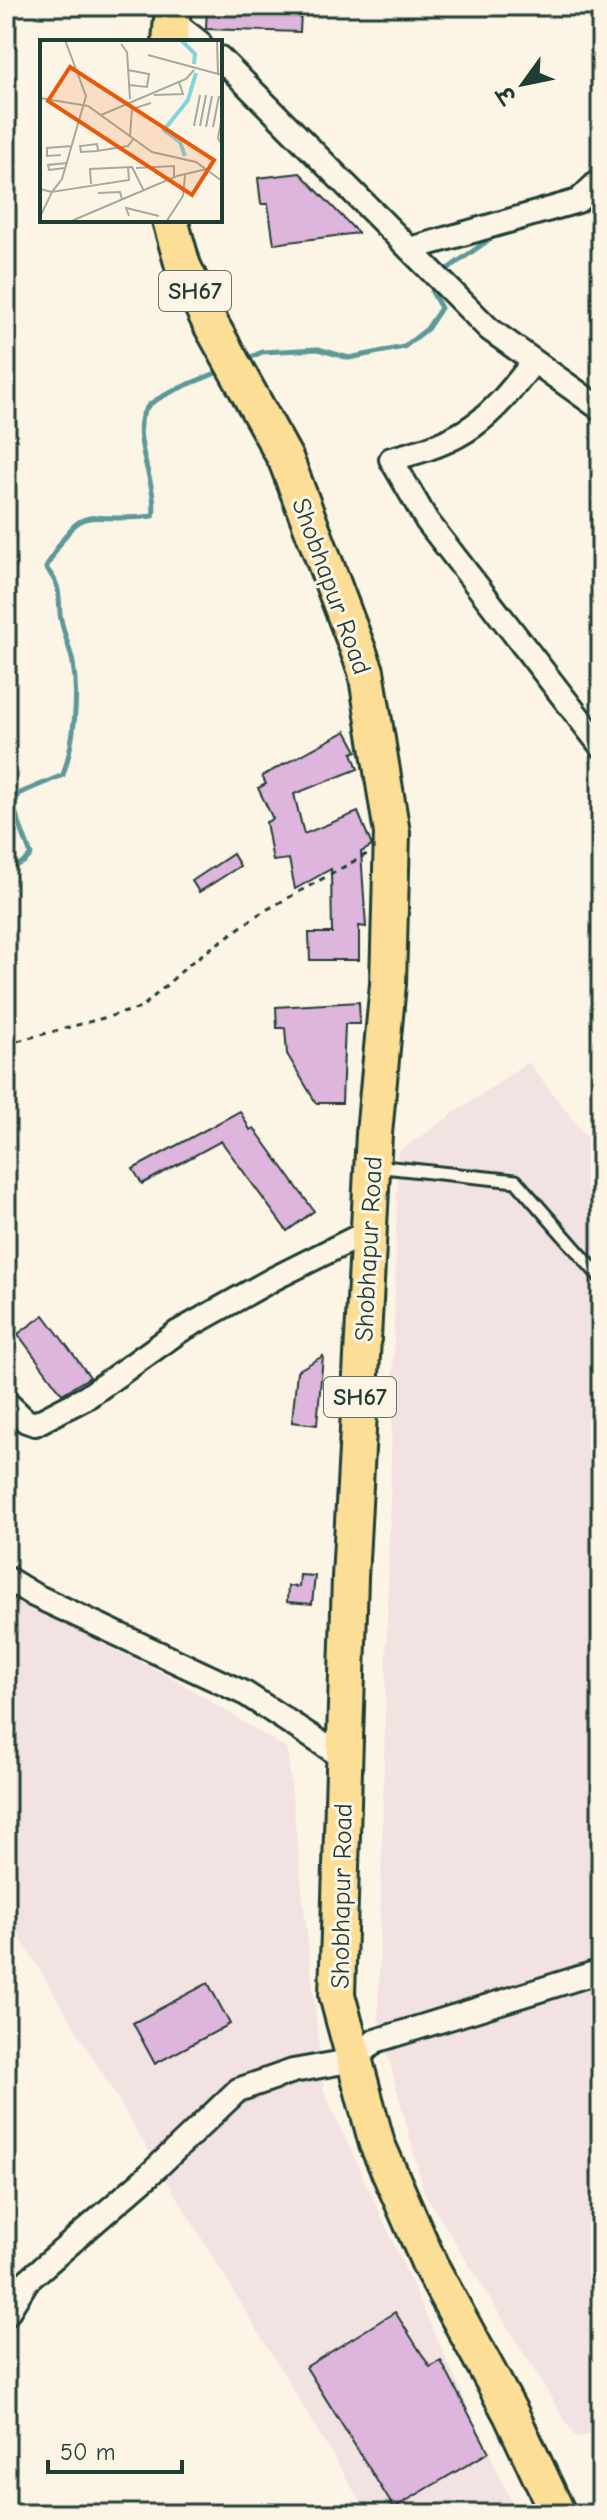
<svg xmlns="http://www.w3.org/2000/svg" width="607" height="2520" font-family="'Comic Neue','Playpen Sans Deva',sans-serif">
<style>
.built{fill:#f3e2e2}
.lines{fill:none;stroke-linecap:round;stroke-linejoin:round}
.stream{stroke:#5b9898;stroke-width:5}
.building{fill:#deb5dc;stroke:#1f3d34;stroke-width:2}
.service-casing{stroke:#1f3d34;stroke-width:17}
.minor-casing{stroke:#1f3d34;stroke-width:28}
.primary-casing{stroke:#1f3d34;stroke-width:40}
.path{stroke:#1f3d34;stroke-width:3;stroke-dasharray:6 6;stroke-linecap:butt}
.service{stroke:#fcf5e5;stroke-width:11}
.minor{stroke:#fcf5e5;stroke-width:22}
.primary{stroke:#fcde96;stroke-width:34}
.labels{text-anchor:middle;stroke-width:6;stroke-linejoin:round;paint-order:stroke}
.shield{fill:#fcf5e5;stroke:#617469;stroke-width:2}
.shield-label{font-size:24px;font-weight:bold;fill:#1f3d34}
.street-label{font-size:26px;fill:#1f3d34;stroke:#fcf5e5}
.inset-river{fill:none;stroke:#83d4db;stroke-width:4}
.inset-road{fill:none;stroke:#a4ab9e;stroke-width:2}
.view{fill:#e8590c;fill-opacity:0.15;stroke:#e8590c;stroke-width:4}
.inset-edge{fill:none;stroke:#1f3d34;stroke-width:4}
</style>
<rect width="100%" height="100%" fill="#fcf5e5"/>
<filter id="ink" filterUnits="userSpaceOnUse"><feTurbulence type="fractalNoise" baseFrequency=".0125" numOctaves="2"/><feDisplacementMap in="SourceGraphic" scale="16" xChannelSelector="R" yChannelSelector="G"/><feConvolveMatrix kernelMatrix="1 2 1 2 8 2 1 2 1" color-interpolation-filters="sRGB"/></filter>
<g filter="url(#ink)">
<!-- built -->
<path class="built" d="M528,1062l73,93v1276l-25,7 -152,-246 -46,-174 20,-866z
M6,1596l165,81 116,72 37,342 188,412 -19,11h-125l-362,-600z"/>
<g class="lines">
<!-- stream -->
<path class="stream" d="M449,268l48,-34
M243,361l19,-9 56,-3 31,9 55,-11 23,-18 14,-21 -9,-16
M6,869l18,-7 7,-7 -17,-46 4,-15 45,-19c11,-33 16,-77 10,-112 -3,-16 -11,-33 -13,-49 -1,-20 0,-30 -14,-46 38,-72 39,-43 107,-52 7,-32 -32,-93 0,-114 21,-14 48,-22 70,-32"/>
</g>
<!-- building -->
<path class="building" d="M207,6h76l-1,6h19l-1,20 -94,-3z
M300,173l58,60 -84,11 -6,-40h-7l-3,-26z
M346,731l11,20 -5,2 6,16 -64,25 10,40 54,-22 14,34 -11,6 5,75 -7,-1v34h-49l-1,-27h23l-1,-64 -36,20 -6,-30 -16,2 -7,-39 7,-3 -15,-31 8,-4 -4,-8z
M233,854l7,12 -41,26 -7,-11z
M359,1002l1,22h-15l-3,79h-26l-29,-49 -2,-26h-8l-1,-21z
M240,1111l10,19 4,-2 60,83 -27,20 -66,-90 -79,43 -9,-15z
M44,1315l46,62 -28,17 -44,-60z
M323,1356l-6,69 -25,-3 5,-51z
M300,1575l15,1 -3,28 -25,-2 1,-16 11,1z
M208,1983l22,41 -75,40 -22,-41z
M395,2312l35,55 11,-6 48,91 -95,56 -88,-141z"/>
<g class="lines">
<!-- service casing -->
<g class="service-casing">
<path id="service" d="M374,1166l142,15 85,97"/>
</g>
<!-- minor casing -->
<g class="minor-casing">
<path id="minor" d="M172,21l27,21
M220,58l269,271 112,80
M410,249l168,-48 23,-22
M534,361c-46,60 -68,80 -143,98l36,62 174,225
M6,1402l20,19 9,3 52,-27 91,-65 97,-54 94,-47
M6,1578l28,17 212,99 98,64
M6,2315l21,-34 122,-106 89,-85 55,-19 62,-11 20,-19 226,-70"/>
</g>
<!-- primary casing -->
<g class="primary-casing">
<path id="primary" d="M170,42l3,-36
M170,220l13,46 26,55 77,139 80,211 26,162 -4,151 -14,150 -24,444 -13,417 40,149 53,121 81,149 47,100"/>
</g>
<!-- path -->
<path class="path" d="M6,1044l135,-36 52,-47 66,-47 108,-60"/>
<!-- service -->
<use href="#service" class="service"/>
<!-- minor -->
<use href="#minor" class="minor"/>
<!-- primary -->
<use href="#primary" class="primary"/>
</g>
</g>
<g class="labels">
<!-- shield labels -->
<g class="shield">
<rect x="159" y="271" width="72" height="40" rx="6"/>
<rect x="324" y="1377" width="72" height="40" rx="6"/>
</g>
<g class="shield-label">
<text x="195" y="299">SH67</text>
<text x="360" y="1405">SH67</text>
</g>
<!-- street labels -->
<g class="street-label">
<text transform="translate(332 586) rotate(70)" y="9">Shobhapur Road</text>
<text transform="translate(368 1249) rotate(-87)" y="9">Shobhapur Road</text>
<text transform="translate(341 1896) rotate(-89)" y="9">Shobhapur Road</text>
</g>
</g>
<!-- overview -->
<g transform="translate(40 40)">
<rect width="182" height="182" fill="#fcf5e5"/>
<path class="inset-river" d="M141,0l14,14 -1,10M145,116l-5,-14 -16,-12 24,-30 8,-27"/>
<path class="inset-road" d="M25,0l21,56 -24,83 -10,13 77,-12 -1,-13M177,0l1,34M81,4l6,8 3,47M108,15l74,20M88,30l21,4 -2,13 -18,-2M114,55l29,-1 -4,-12M0,58l48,8 64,46 44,10 26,19M61,75l85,-36 8,-9M182,77l-4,21 4,7M154,86l6,-31M160,86l6,-31M166,87l6,-31M173,87l6,-31M90,96l2,-27 19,-6M58,110l-1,-6 -17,2 1,6 16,-1 31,-5 6,-8M21,115l-14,1v-8l25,-2M25,128l-16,2 -1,-5 19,-2M96,128l38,-2v11M51,144l-1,-15 42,-2 12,24M0,149l12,3 -12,25M58,153l22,-1 2,7M89,176l-3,-8 33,8M29,182l108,-46 30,-7M126,182l17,-26 2,-21"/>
<path class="view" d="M30,27l144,93 -22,35 -144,-94z"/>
<rect width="182" height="182" class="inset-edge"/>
</g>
<!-- margin -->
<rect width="607" height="2520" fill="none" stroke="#fcf5e5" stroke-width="32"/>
<rect x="16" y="16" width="575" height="2488" fill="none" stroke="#1f3d34" stroke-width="3" filter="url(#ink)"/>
<!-- north arrow -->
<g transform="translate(523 84) rotate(237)" stroke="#fcf5e5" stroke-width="6" paint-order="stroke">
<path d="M0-6L14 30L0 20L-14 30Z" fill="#1f3d34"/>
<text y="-12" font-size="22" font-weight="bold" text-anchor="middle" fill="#1f3d34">उ</text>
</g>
<!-- scale -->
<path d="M48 2460v12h134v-12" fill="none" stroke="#1f3d34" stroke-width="4"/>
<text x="60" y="2460" font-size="24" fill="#1f3d34" stroke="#fcf5e5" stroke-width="6" paint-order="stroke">50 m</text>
</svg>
